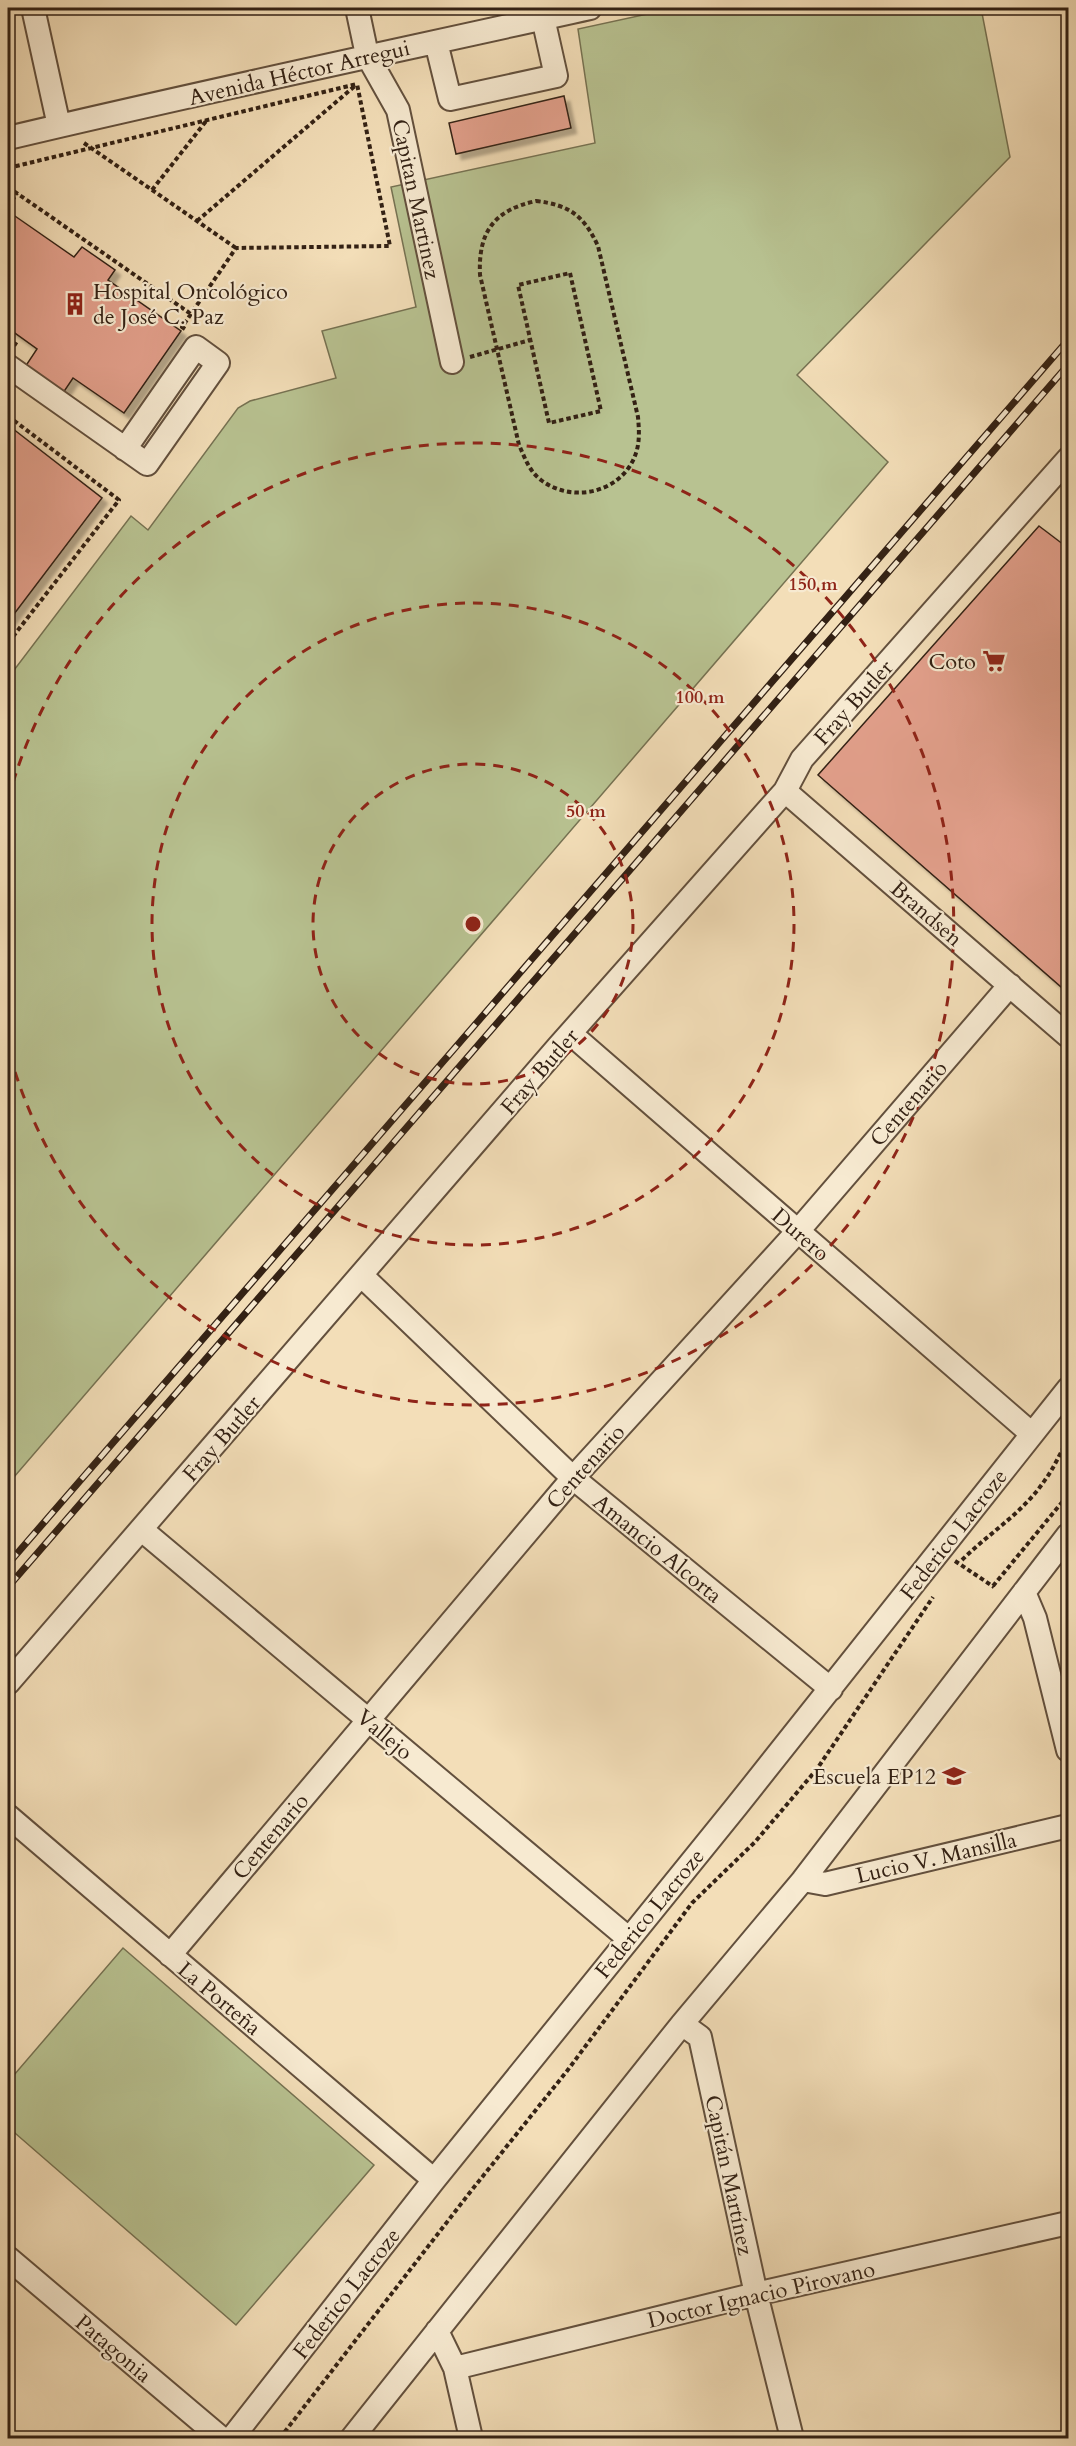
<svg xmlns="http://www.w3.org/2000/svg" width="1076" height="2446" font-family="Cardo,serif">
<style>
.green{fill:#b8c291;stroke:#767252;stroke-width:1.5}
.building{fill:#e3a08c;stroke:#332114;stroke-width:1.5;filter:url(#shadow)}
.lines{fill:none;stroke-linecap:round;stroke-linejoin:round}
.minor-casing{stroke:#63503d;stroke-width:26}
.path{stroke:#332114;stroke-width:4;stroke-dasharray:4.5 3;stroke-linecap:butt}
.minor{stroke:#f7ead1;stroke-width:22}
.rail-casing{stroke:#332114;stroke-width:7}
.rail{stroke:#f7ead1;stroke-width:4.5;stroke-dasharray:14;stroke-linecap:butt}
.ring{fill:none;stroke:#8f2418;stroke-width:3;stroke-dasharray:10 8}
.labels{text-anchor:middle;stroke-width:4.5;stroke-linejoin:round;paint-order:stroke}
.street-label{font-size:22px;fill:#332114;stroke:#f7ead1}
.poi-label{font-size:22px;fill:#332114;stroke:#f7ead1;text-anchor:end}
.centre{fill:#8f2418;stroke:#f7ead1;stroke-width:3}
.ring-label{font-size:18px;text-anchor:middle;font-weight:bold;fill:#8f2418;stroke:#f7ead1;stroke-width:4.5;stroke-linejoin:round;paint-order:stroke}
</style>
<defs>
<filter id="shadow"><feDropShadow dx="5.5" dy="5.5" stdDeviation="1.5" flood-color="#0004"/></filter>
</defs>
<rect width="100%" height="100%" fill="#f3deb8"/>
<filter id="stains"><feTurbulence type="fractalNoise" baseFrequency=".00333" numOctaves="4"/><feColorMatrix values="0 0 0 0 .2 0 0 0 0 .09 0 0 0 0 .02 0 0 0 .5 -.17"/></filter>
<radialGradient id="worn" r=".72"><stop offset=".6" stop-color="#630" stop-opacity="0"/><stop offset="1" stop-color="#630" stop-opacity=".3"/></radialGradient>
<!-- green -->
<path class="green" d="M675,8h306l29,149 -213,218 91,87 -880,1022v-749c6,-20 0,-37 0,-57l123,-162 17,14 90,-122 12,-7 86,-23 -14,-47 94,-24 -25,-120 204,-44 -17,-114z
M123,1948l251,217 -138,160 -228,-198v-45z"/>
<!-- building -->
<path class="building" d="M564,96l7,32 -115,26 -7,-31z
M12,214l62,43 8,-10 33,23 -7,10 73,51 -57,82 -51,-35 -10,15 -38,-26 12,-18 -29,-21v-109z
M8,425l94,73 -94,124z
M1039,526l29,22v445l-250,-218z"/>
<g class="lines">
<!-- minor casing -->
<g class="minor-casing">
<path id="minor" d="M33,8l26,118
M357,8l10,47 31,55 54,252
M436,42l14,57 106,-23 -13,-58
M8,138c193,-46 388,-87 582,-130
M8,366l139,98 71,-101 -22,-16 -71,102
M785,791l283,245
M571,1034l461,400
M361,1275l212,203 258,211
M142,1530l486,408
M1024,1592l11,26 33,132
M8,1683l550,-636 227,-256 17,-32 266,-300
M8,1816l426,364
M803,1880l22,4 243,-58
M170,1955l403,-477 225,-247 212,-246
M682,2024l18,13 56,257 36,144
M8,2258l213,180
M437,2331l18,37 16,70
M455,2368l301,-74 312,-71
M232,2438l202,-258 302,-373 332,-418
M352,2438l330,-414 121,-144 265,-345"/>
</g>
<!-- path -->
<path class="path" d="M84,143l152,105
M8,168l349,-84
M8,187l183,127
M152,190l55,-70
M536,201c34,4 48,15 62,45l40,171c1,12 2,24 -2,36 -13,40 -64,51 -95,27 -12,-9 -16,-22 -22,-35l-39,-170c-2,-43 14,-65 56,-74z
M8,207l9,-14
M197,221l159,-136
M570,273l31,138 -52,12 -31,-138z
M185,329l-3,-2 54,-79 154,-2 -33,-162
M8,339l9,6
M470,357l60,-17
M8,416l111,84 -111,143
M962,1560c27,-27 61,-47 83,-80 9,-12 15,-27 23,-40
M955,1561l39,26
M993,1586l75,-91
M280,2438l191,-247 96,-120 125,-168 63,-61 62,-73 116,-172"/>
<!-- minor -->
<use href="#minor" class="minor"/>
<!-- rail casing -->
<g class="rail-casing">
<path id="rail" d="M8,1564l1060,-1224
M8,1587l1060,-1222"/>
</g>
<!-- rail -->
<use href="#rail" class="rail"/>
</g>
<!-- distance rings -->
<g class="ring">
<circle cx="473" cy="924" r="160"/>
<circle cx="473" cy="924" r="321"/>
<path d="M8 800A481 481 0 1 1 8 1048"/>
</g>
<!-- icons -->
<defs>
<g id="building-bare" transform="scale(1.8)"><path d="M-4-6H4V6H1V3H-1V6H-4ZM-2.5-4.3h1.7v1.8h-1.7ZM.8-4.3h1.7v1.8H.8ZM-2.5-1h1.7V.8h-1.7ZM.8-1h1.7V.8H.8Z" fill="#8f2418" stroke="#f7ead1" stroke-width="2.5" paint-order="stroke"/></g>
<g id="supermarket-bare" transform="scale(1.8)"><path d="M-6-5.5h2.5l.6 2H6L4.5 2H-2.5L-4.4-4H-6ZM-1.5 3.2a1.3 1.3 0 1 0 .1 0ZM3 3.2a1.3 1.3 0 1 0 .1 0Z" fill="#8f2418" stroke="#f7ead1" stroke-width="2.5" paint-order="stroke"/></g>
<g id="school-bare" transform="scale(1.8)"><path d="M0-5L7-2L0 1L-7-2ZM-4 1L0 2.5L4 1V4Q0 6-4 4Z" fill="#8f2418" stroke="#f7ead1" stroke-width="2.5" paint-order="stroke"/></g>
</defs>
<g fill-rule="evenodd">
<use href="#building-bare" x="75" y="304"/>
<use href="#supermarket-bare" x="994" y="661"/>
<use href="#school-bare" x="954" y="1776"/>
</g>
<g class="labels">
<!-- street labels -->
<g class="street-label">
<text transform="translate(299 72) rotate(-13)" y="8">Avenida Héctor Arregui</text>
<text transform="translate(417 199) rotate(78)" y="8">Capitan Martinez</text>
<text transform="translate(853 702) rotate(-48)" y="8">Fray Butler</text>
<text transform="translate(927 913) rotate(41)" y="8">Brandsen</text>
<text transform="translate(539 1071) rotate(-49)" y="8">Fray Butler</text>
<text transform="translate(908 1103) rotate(-49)" y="8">Centenario</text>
<text transform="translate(801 1234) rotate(41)" y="8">Durero</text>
<text transform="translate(221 1438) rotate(-49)" y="8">Fray Butler</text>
<text transform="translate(585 1466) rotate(-48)" y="8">Centenario</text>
<text transform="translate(953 1534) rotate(-52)" y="8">Federico Lacroze</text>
<text transform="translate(658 1548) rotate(39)" y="8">Amancio Alcorta</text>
<text transform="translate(385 1734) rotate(40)" y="8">Vallejo</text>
<text transform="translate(270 1836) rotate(-50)" y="8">Centenario</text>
<text transform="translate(936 1857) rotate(-13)" y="8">Lucio V. Mansilla</text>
<text transform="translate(649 1913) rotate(-51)" y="8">Federico Lacroze</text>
<text transform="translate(220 1998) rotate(40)" y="8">La Porteña</text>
<text transform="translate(730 2175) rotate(78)" y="8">Capitán Martínez</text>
<text transform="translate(346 2293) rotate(-52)" y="8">Federico Lacroze</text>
<text transform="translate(761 2294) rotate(-13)" y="8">Doctor Ignacio Pirovano</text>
<text transform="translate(114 2348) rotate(40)" y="8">Patagonia</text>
</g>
<!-- poi labels -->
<g class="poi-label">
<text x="93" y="299" text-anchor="start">Hospital Oncológico<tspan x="93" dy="25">de José C. Paz</tspan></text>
<text x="976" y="669">Coto</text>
<text x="936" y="1784">Escuela EP12</text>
</g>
</g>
<circle cx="473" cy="924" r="9" class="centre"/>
<g class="ring-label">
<text x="813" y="590">150 m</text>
<text x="700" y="703">100 m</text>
<text x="586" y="817">50 m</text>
</g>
<!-- margin -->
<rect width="1076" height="2446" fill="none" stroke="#f3deb8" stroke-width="30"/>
<rect x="9" y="9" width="1058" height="2428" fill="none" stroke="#332114" stroke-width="3"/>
<rect x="15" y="15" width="1046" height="2416" fill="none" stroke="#332114" stroke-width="1.5"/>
<rect width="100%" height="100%" filter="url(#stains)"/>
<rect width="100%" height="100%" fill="url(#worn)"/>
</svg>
